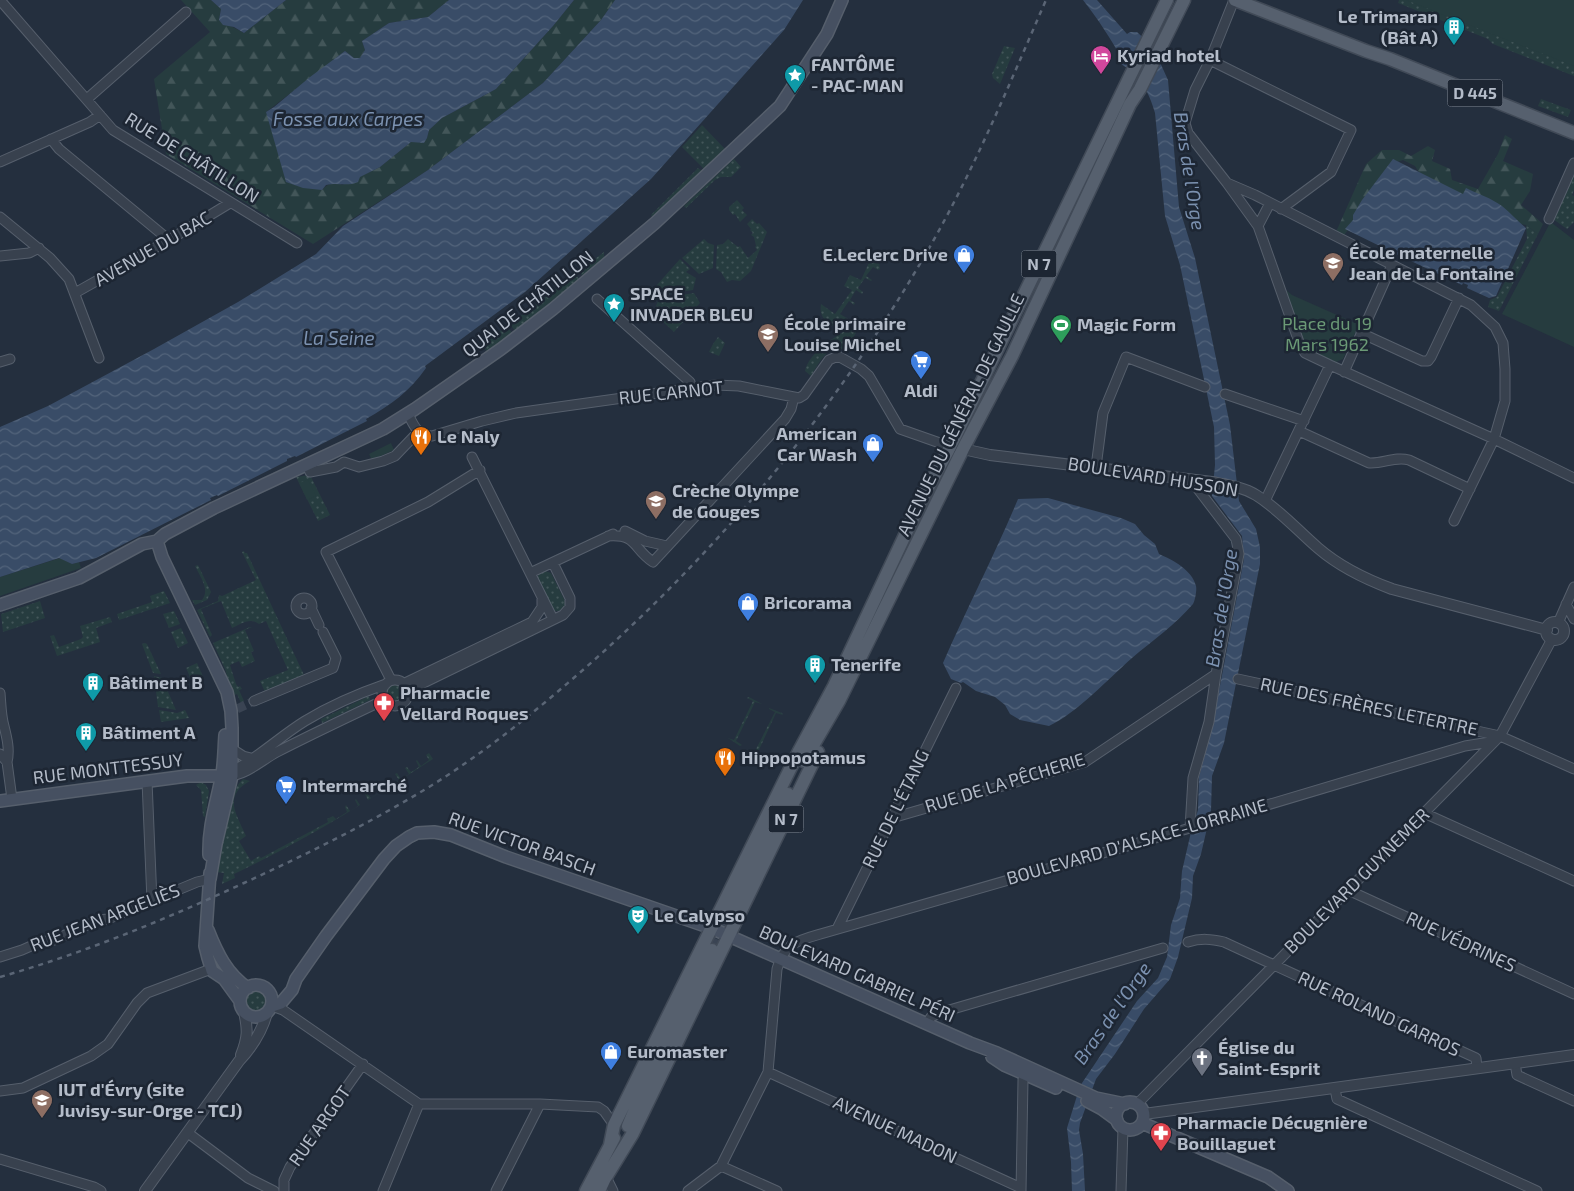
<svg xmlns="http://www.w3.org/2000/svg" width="1574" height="1191" font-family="'Exo 2',sans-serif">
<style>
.grass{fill:url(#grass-dots)}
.forest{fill:url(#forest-firs)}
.park{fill:#263c3f}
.water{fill:url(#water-waves)}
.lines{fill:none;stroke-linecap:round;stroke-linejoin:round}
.minor-tunnel{stroke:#3a4453;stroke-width:9;stroke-dasharray:9 4.5;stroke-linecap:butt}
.primary-tunnel{stroke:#3a4453;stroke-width:12;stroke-dasharray:12 6;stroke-linecap:butt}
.minor-casing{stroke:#565f6c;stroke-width:11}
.tertiary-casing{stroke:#565f6c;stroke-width:12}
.secondary-casing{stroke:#565f6c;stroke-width:14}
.primary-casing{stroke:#414a57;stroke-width:15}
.minor{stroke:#38414e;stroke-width:9}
.tertiary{stroke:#38414e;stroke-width:10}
.secondary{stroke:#465061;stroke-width:11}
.primary{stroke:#56606e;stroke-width:12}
.rail{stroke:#5a6575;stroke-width:2.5;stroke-dasharray:5 5;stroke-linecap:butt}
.labels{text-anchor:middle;stroke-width:5;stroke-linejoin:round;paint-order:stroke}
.shield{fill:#1d2633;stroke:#878f9c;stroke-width:1}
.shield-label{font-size:16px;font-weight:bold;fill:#b4bcc9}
.poi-label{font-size:18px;font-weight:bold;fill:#b4bcc9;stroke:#1d2633;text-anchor:start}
.street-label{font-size:18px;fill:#b4bcc9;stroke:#1d2633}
.park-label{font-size:18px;fill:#6b9a76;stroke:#1d2633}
.water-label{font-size:19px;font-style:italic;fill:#7c92b1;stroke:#1d2633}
</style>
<defs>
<pattern id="grass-dots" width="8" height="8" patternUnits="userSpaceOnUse" patternTransform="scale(1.25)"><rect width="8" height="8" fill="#263c3f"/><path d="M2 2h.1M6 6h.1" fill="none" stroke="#435659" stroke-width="1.8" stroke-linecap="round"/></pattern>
<pattern id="forest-firs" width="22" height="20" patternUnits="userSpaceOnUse" patternTransform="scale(1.25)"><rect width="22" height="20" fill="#263c3f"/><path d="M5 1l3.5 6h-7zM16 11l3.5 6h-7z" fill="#435659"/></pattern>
<pattern id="water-waves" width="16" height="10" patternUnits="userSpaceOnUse" patternTransform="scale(1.25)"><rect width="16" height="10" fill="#394c67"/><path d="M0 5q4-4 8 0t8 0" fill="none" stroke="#53647b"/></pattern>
</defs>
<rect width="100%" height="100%" fill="#242f3e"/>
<!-- grass -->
<path class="grass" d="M1399,0h13l162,65v11l-81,-32 -5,-5 -90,-36z
M1004,46l11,2 -15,36 -7,-6 -1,-4z
M1541,99l30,11 -3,7 -30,-11z
M702,125l23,24 -21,20 -22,-22z
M734,159l7,8 -10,10h-10l-6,3 -29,28 -2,-2z
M698,168l4,3 -49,47 -2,-3z
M1574,168v22l-2,5 2,1v26l-7,7 -14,-10z
M737,200l7,8 -2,2 5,5 -7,7 -5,-8 -2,1 -4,-5v-3z
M752,219l5,5 2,-1 8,9 -16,39 -11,10 -8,-1 -5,2 -6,-10 -5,-3 1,-24 6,-1 5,-5 10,8 2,-1 8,12 9,-8 -2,-3 1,-1 -2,-9 -3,-2 2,-2 -3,-3 1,-1 -4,-5z
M1526,225l12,9 -39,77 -11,-4 2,-7 7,-3 30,-58z
M704,239l4,4 6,2 -1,23 -14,6 -17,-16z
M604,252v7l-21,17 -5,-4z
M872,256l7,5 1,8 -2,1 -5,-3 -7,9 6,4 -1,1 -6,-3 -7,10 5,4 -1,2 -6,-4 -6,10 5,3 -1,2 -5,-4 -9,13 20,12 -14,24c-19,-6 -26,12 -35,26l-6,-5c4,-17 24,-30 38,-39 -11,-7 -25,-11 -22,-28l14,10 17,-24 -8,-4 6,-11 11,5z
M680,259l10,10 -4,3 10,6 -3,12 -34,5 -3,-9z
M575,274l4,5 -64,52 -5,-7z
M694,293l6,10 -26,29 -14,-13 2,-2 -8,-7 5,-11z
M507,326l5,7 -25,19 -5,-8z
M718,337l7,6 -6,13 -10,-4 4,-8z
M310,475l20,40 -12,6 -22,-44z
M244,551l1,2h2l57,122 -39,17 -5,-11 28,-11 -22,-49 -7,3c-9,-7 -18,0 -27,4l-11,-27 -20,8 11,26 -2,2 -13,-27 21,-9 1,-6 3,1 34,-16 -14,-28z
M198,565l13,27 -4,8 -12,5 -3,-5h10c8,-10 -1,-22 -7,-34z
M545,571l6,2 15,30v3l-4,5h-9l-16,-33 2,-4z
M164,591l6,12 -51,17 -2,-6 35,-12 -2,-6z
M40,601l5,17 -42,14 -2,-18z
M174,611l6,13 -11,4 -6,-14z
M110,617l2,5 -16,6 4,14 -43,14 -7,-20 4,-1 5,12 22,-8 2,-2 -3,-11z
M250,627h2l-7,3 9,21 -3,1 4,9 -13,6 -3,-6 -9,4 6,19 2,3 2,-1 2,3 -3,1 5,11 -3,2 -4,-9 -4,2 -8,-27 -12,-26z
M181,628l7,15 -10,5 -7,-16z
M145,643l2,1 14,30 -8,-1 -11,-29z
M197,663l7,16 -11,5 -7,-16z
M154,676l8,2 14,32 -18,-3z
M387 693a8 8 0 1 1 16 0a8 8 0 1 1-16 0Z
M369,696l1,4 -48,23 -1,-4z
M749,697l13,7 -7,-2 -19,39 6,4 -2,1 -12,-8 6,2 19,-39 -6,-3z
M769,708l13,5 1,2 -7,-2 -18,39 5,3 -2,1 -12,-7 6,2 20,-39 -6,-3z
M159,710l18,3 8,-3 4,8 -28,4z
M429,753l4,6c-65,42 -129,82 -199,115l1,4 -13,6 2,-11 -7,-1c2,-21 10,-80 26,-93l7,2c-28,15 -13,34 -4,55l-7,5 12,20 8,-5 2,2 67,-36 -1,-3 6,-3 3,3 11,-7 -2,-5 1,-2 4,6 8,-5 -3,-6 1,-1 4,6 8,-5 -3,-6 2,-1 4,5 8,-5 -4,-6 2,-1 4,6 8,-6 -4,-5 2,-1 4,5 8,-5 -4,-6 2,-1 4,6 8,-5 -4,-6 2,-1 4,5 8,-5 -3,-6 1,-1 4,6 8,-6 -3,-5z
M201,782l5,3 3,6 -4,26 -2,-1 -2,-26 -5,-5z
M246 1001a10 10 0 1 1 20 0a10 10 0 1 1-20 0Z"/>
<!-- forest -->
<path class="forest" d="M181,0h30l10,9 -2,11 25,13 42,-33h163l-21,17 -39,6 -27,18 3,9 -5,8h-6l-9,-7 -79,61 56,78c5,-6 13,-9 20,-5l38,-18 31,-25 16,-4 2,-8 13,-12 54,-29 57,-63 21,-26h41l-14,20 -58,63 -115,87 -115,74 -147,-90 -12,-75 56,-47z
M1505,135l7,4 -9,22 30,13 -3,17 -9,14 22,19 -5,10 -12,-9 -13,-3 -93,-48 -5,-8 -12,-6 -12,4 -35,56 -12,15 -8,-3 30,-68 16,-14h17l12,6 17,-10 7,4 -3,11 18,8 2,11 26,9 20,-35z"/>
<!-- park -->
<path class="park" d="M1406,0h168v66z
M1550,223h2l22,17v107l-72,-33z
M1286,290l6,5 63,28 5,-1 -17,37 -7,3 -26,-11 -5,-6z
M391,443l3,7 -22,10 -3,-6z
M308,480l8,16 -9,4 -8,-17z
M60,558l12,6 7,-2 2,6 -81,28v-19z"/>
<!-- water -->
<path class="water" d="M211,0h75l-42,33 -10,-6 -11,-2 -4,-5 2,-11z
M449,0h125l-21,26 -57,63 -54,29 -13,12 -2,8 -3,5 -13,-1 -31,25 -20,10 -2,5c-12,5 -19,0 -32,3l-4,5 -19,-2 -17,-6 -20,-70 8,-5 36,-30 35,-26 9,7h6l5,-8 -3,-9 27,-18 39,-6z
M615,0h188l-19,30 -133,149 -126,113 -100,74 1,2c-16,23 -35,37 -60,51l1,2 -71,36 -1,-1 -8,3v2l-69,35 -1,-1 -7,3 1,2 -115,58 -24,6 -13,-6 -59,19v-150l48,-21 106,-57 84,-47 78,-48 27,-28 85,-56 115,-87 58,-63z
M1083,0h14l30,34 3,-2h7l16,15 15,33 11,127 16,51 35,167 9,76 17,28 4,18v17l-36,179 -12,33 -1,35 -10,43 -8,22 -1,22 -14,59 -8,22 -26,30 -29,45 -19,25 -16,44 -1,7 4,24 2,37h-13l-1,-29 -4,-34 13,-42 57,-85 21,-23 9,-21 4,-32 9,-27 2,-27 9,-39 7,-22 1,-33 13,-49 32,-169 -2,-23 -30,-40 3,-31 -1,-38 -34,-162 -15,-49 -10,-103c-6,-21 -15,-38 -34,-49l2,-3c-12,-22 -25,-42 -40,-61z
M1393,159l70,35 3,-6c12,6 25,10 36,18 9,7 15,15 24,22l-30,68 -7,2 -22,-10 1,-3 -5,-2 -1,2 -66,-31 2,-3 -5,-2 -1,3 -47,-23 8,-9v-5l9,-15z
M1048,498l73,20 14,6 9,11 11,9 4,10c14,6 33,16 37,32 1,4 -1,15 -3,18 -17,20 -41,37 -61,54 -24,21 -55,55 -83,68l-29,-6 -10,-6 -5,-9 -10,-8 -19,-6 -13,-9 -2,1 -10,-4 -8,-16c24,-55 52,-109 75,-164z"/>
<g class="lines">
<!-- minor-tunnel -->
<path class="minor-tunnel" d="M237,709l17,-8"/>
<!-- primary-tunnel -->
<path class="primary-tunnel" d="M712,950l18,-37"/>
<!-- minor casing -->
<g class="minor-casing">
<path id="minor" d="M0,0l113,130 184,113
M1234,0l-24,60 -15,30 -10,33 3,10 39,50 31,43 41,116 6,11 25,12 164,74 80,39
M1210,60l141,70 -20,42 -50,37
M87,99l99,-87
M51,139l8,10 110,91
M0,162l90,-40 10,-7
M1227,183l28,12 216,110 24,22 8,16 2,26v32l-11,38 -40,82
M0,217l50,41 19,21 30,79
M1549,219l25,-56
M1258,226l12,-23
M0,256l29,-3 10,-5
M75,293l94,-53 61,-37
M597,299l93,83 1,6
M1361,333l61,28h6l3,-4 28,-59
M0,362l10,-3
M1344,372l48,-107
M1225,394l79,27
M408,414c6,12 9,21 24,22l50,-15 34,-8 199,-28 24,1 60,12 5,-3 25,-35 9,-4 23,13 8,7 31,53 54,19
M1299,431l70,32c14,1 26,-7 40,-3l61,29
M472,457l81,162
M307,465l3,7 26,-5 8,-5 15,5 24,-6 12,-5 23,-24
M1096,467l7,-54 23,-56 79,30
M1265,501l65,-136
M625,531l20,10 22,5
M608,536c30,-2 24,12 45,26l132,-143 6,-10 3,-12
M530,573l83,-39
M296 606a8 8 0 1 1 16 0a8 8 0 1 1-16 0Z
M1566,604l8,15
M311,608l8,17
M1558,623l16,-36
M1238,679l262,57 74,33
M382 693a13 13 0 1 1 26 0a13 13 0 1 1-26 0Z
M391,680l-65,-128 102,-50 52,-32
M405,683l127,-61 10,-15v-8
M409,690l154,-75 7,-8v-9l-17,-35
M0,693c1,11 1,23 4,33 3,12 6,24 3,36l-7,-8
M254,701l79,-33 3,-10 -13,-26
M232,749l11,7 8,2
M7,762l5,37
M229,773c28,-14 50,-36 76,-52 23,-14 55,-28 81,-37
M229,776c17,-1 33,-16 48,-24 35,-18 71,-35 107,-52
M147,781l5,120
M1424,813l150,68
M892,818l193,-56 131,-88
M1190,828l3,-50 16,-56 7,-48 23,-120 -3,-15 -45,-59
M1348,890l226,104
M837,929l119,-241
M1188,942c13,-4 23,-3 36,0l252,116 1,10
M0,957l22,-7 18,-8 14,-2 44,-20 10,-1 89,-37 13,-3
M272,1006l11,4 136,94h121l58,3 6,4 10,14
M927,1023l4,-6 8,-4 224,-65
M1515,1063l2,12 57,26
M768,1072l253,116
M1335,1089l2,10 200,92
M0,1091l23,-3 68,-32 17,-12 29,-41 10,-10 64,-24
M1137,1104l363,-368 52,-97
M188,1133l60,45 26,13
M0,1159l94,28 7,4
M721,1166l56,25
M606,1177l7,14
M284,1191v-11l6,-13 73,-103
M383,1191l36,-87
M496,1191l44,-87
M688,1191l33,-25 47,-94 9,-103c7,-27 23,-29 47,-36l366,-105 275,-82 25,-4 10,-6
M1021,1191l2,-111 3,-11
M1121,1191l2,-63"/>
</g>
<!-- tertiary casing -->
<g class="tertiary-casing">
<path id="tertiary" d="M963,449l27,6 222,27c15,3 31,5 44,13 23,14 42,36 62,53 22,19 47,31 74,41l155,41
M1546 631a9 9 0 1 1 18 0a9 9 0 1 1-18 0Z
M241,1055c7,-18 7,-25 3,-43
M1144,1114l430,-59
M145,1191l94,-130c13,-14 23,-29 28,-48"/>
</g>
<!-- secondary casing -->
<g class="secondary-casing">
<path id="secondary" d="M157,541l8,-7 49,-26 169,-79 32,-20 86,-60 52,-40 102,-86 125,-117 47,-72 15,-34
M157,541l5,16 65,135 4,19 1,17v48l-16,68 -6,35
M0,605l79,-27 63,-34 15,-3
M0,801l187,-25h35
M209,855c-1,-29 8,-54 13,-81 2,-13 2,-26 3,-39
M210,873l-5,73 3,12 4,13 12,8 16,22
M208,930c9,23 19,44 40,58
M240 1001a16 16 0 1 1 32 0a16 16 0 1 1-32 0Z
M272,1006l9,-3 11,-13 4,-11 30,-43 58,-77 12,-13 13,-9 8,-4 17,-1 17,3 55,22 205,71 259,115 27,10 99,45 29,6
M992,1057l12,8 52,23
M1087,1101l15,8 15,11
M1116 1116a14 14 0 1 1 28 0a14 14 0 1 1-28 0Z
M1142,1123l126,54 20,14"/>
</g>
<!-- primary casing -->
<g class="primary-casing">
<path id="primary" d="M1235,0l131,51 24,8 184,74
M804,761l35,-60 124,-252 49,-93 118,-252 10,-15 44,-89
M730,913l58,-119
M628,1126l16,-38 68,-138
M610,1145l4,-20 185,-374 35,-65 89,-189 27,-50 217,-447
M606,1177l27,-44 185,-381
M586,1191l28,-53
M599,1191l10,-21"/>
</g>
<!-- minor -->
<use href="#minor" class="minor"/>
<!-- tertiary -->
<use href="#tertiary" class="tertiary"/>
<!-- secondary -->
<use href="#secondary" class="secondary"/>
<!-- primary -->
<use href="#primary" class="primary"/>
<!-- rail -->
<path class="rail" d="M0,977c84,-24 164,-57 244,-94 63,-29 126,-60 185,-96 55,-34 106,-75 155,-118 137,-120 253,-261 344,-419 46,-80 81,-165 118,-250"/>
</g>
<!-- icons -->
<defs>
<g id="building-pin" transform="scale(1.125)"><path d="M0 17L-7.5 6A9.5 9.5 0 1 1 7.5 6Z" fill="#0f9aa8" stroke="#1d2633"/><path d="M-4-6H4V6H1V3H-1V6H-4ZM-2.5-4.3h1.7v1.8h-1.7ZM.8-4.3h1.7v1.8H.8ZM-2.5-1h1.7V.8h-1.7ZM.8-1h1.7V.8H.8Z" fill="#fff"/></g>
<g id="hotel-pin" transform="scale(1.125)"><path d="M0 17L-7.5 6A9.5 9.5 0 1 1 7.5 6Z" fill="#d1479c" stroke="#1d2633"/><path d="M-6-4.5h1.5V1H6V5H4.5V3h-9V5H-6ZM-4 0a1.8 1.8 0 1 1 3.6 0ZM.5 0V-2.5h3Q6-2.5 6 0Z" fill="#fff"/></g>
<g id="sight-pin" transform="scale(1.125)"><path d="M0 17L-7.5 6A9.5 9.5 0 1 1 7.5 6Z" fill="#0f9aa8" stroke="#1d2633"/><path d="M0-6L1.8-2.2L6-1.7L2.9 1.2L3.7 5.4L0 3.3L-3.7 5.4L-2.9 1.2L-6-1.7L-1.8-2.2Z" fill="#fff"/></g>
<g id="shop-pin" transform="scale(1.125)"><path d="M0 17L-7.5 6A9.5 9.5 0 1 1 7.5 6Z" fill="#3f7fe0" stroke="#1d2633"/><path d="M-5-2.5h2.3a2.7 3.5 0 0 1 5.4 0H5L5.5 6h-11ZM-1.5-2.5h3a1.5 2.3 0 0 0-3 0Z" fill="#fff"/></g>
<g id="school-pin" transform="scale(1.125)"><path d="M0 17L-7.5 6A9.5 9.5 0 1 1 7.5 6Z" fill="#8d6e63" stroke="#1d2633"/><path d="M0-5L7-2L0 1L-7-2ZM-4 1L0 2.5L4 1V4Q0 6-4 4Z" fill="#fff"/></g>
<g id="stadium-pin" transform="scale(1.125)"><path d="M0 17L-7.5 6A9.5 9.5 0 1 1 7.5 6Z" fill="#2e9e5b" stroke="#1d2633"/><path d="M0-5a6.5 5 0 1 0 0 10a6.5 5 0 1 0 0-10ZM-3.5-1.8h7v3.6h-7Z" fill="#fff"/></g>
<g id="supermarket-pin" transform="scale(1.125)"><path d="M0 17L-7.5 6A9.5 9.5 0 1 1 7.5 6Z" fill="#3f7fe0" stroke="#1d2633"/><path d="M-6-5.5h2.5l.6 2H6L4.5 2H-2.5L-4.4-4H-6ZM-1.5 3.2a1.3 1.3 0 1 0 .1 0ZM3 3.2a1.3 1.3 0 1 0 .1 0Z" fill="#fff"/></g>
<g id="restaurant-pin" transform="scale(1.125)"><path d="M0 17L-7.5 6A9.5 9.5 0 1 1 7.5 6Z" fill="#e8710a" stroke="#1d2633"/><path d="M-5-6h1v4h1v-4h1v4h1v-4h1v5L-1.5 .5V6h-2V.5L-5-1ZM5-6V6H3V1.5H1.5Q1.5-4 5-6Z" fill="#fff"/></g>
<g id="pharmacy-pin" transform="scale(1.125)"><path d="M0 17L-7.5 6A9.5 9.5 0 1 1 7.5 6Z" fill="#e0444e" stroke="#1d2633"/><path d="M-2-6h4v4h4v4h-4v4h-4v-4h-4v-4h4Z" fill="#fff"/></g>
<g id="theatre-pin" transform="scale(1.125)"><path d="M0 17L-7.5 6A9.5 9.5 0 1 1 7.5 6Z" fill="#0f9aa8" stroke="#1d2633"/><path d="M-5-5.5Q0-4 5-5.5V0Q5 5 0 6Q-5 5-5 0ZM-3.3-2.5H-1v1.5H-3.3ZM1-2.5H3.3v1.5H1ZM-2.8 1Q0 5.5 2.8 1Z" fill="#fff"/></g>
<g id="church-pin" transform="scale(1.125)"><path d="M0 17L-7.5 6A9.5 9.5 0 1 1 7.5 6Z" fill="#6b7280" stroke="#1d2633"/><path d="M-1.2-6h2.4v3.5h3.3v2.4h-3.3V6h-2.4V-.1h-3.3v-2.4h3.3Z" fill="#fff"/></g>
<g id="university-pin" transform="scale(1.125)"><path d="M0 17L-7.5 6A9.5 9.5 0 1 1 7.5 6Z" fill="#8d6e63" stroke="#1d2633"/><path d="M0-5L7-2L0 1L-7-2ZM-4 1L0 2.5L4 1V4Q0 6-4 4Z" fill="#fff"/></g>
</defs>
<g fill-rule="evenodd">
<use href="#building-pin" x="1454" y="27"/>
<use href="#hotel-pin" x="1101" y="56"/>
<use href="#sight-pin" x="795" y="75"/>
<use href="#shop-pin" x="964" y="255"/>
<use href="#school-pin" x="1333" y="263"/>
<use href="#sight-pin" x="614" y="304"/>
<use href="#stadium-pin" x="1061" y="325"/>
<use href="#school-pin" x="768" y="334"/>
<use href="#supermarket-pin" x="921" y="361"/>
<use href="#restaurant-pin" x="421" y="437"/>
<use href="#shop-pin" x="873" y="444"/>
<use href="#school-pin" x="656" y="501"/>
<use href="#shop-pin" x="748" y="603"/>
<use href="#building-pin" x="815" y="665"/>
<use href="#building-pin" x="93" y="683"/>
<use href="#pharmacy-pin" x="384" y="703"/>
<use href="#building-pin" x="86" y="733"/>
<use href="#restaurant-pin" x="725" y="758"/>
<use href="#supermarket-pin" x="286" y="786"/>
<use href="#theatre-pin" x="638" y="916"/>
<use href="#shop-pin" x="611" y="1052"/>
<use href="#church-pin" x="1202" y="1058"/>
<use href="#university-pin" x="42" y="1100"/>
<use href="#pharmacy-pin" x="1161" y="1133"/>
</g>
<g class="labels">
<!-- shield labels -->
<g class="shield">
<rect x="1447.5" y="79.5" width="55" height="27" rx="4"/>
<rect x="1021.5" y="250.5" width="35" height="27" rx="4"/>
<rect x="768.5" y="805.5" width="35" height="27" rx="4"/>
</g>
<g class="shield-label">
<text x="1475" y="99">D 445</text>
<text x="1039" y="270">N 7</text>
<text x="786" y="825">N 7</text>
</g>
<!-- poi labels -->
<g class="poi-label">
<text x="1438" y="23" text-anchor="end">Le Trimaran<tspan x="1438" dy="21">(Bât A)</tspan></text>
<text x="1117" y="62">Kyriad hotel</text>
<text x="811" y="71">FANTÔME<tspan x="811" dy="21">- PAC-MAN</tspan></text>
<text x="1349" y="259">École maternelle<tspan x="1349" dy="21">Jean de La Fontaine</tspan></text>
<text x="948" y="261" text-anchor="end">E.Leclerc Drive</text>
<text x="630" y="300">SPACE<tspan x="630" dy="21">INVADER BLEU</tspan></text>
<text x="784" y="330">École primaire<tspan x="784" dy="21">Louise Michel</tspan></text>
<text x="1077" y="331">Magic Form</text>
<text x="921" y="397" text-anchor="middle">Aldi</text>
<text x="857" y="440" text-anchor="end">American<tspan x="857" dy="21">Car Wash</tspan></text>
<text x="437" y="443">Le Naly</text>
<text x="672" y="497">Crèche Olympe<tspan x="672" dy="21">de Gouges</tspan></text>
<text x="764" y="609">Bricorama</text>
<text x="831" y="671">Tenerife</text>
<text x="109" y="689">Bâtiment B</text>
<text x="400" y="699">Pharmacie<tspan x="400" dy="21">Vellard Roques</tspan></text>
<text x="102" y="739">Bâtiment A</text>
<text x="741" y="764">Hippopotamus</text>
<text x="302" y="792">Intermarché</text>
<text x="654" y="922">Le Calypso</text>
<text x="1218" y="1054">Église du<tspan x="1218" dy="21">Saint-Esprit</tspan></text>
<text x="627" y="1058">Euromaster</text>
<text x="58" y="1096">IUT d'Évry (site<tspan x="58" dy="21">Juvisy-sur-Orge - TCJ)</tspan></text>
<text x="1177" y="1129">Pharmacie Décugnière<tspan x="1177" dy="21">Bouillaguet</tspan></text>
</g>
<!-- street labels -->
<g class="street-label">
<text transform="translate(192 158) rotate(32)" y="6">RUE DE CHÂTILLON</text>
<text transform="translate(153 249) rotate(-30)" y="6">AVENUE DU BAC</text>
<text transform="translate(528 304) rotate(-38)" y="6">QUAI DE CHÂTILLON</text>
<text transform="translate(671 393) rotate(-6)" y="6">RUE CARNOT</text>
<text transform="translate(961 415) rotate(-64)" y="6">AVENUE DU GÉNÉRAL DE GAULLE</text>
<text transform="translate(1153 477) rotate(9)" y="6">BOULEVARD HUSSON</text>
<text transform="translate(1369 707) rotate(12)" y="6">RUE DES FRÈRES LETERTRE</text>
<text transform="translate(108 769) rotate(-7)" y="6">RUE MONTTESSUY</text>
<text transform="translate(1005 783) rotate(-17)" y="6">RUE DE LA PÊCHERIE</text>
<text transform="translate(896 809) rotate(-64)" y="6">RUE DE L'ÉTANG</text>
<text transform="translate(1137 842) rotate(-16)" y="6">BOULEVARD D'ALSACE-LORRAINE</text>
<text transform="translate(522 844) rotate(20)" y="6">RUE VICTOR BASCH</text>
<text transform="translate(1357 881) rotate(-45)" y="6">BOULEVARD GUYNEMER</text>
<text transform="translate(105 918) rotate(-21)" y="6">RUE JEAN ARGELIÈS</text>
<text transform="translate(1461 942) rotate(25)" y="6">RUE VÉDRINES</text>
<text transform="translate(857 974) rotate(24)" y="6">BOULEVARD GABRIEL PÉRI</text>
<text transform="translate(1379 1014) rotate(25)" y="6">RUE ROLAND GARROS</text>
<text transform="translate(320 1126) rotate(-55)" y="6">RUE ARGOT</text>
<text transform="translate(895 1130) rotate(25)" y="6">AVENUE MADON</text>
</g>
<!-- park labels -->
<g class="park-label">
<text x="1327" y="330">Place du 19<tspan x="1327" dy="21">Mars 1962</tspan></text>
</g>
<!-- water labels -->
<g class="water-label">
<text x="348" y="126">Fosse aux Carpes</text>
<text transform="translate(1190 171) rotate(81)" y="7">Bras de l'Orge</text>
<text x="339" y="345">La Seine</text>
<text transform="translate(1221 608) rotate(-81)" y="7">Bras de l'Orge</text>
<text transform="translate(1112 1013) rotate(-55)" y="7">Bras de l'Orge</text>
</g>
</g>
</svg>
